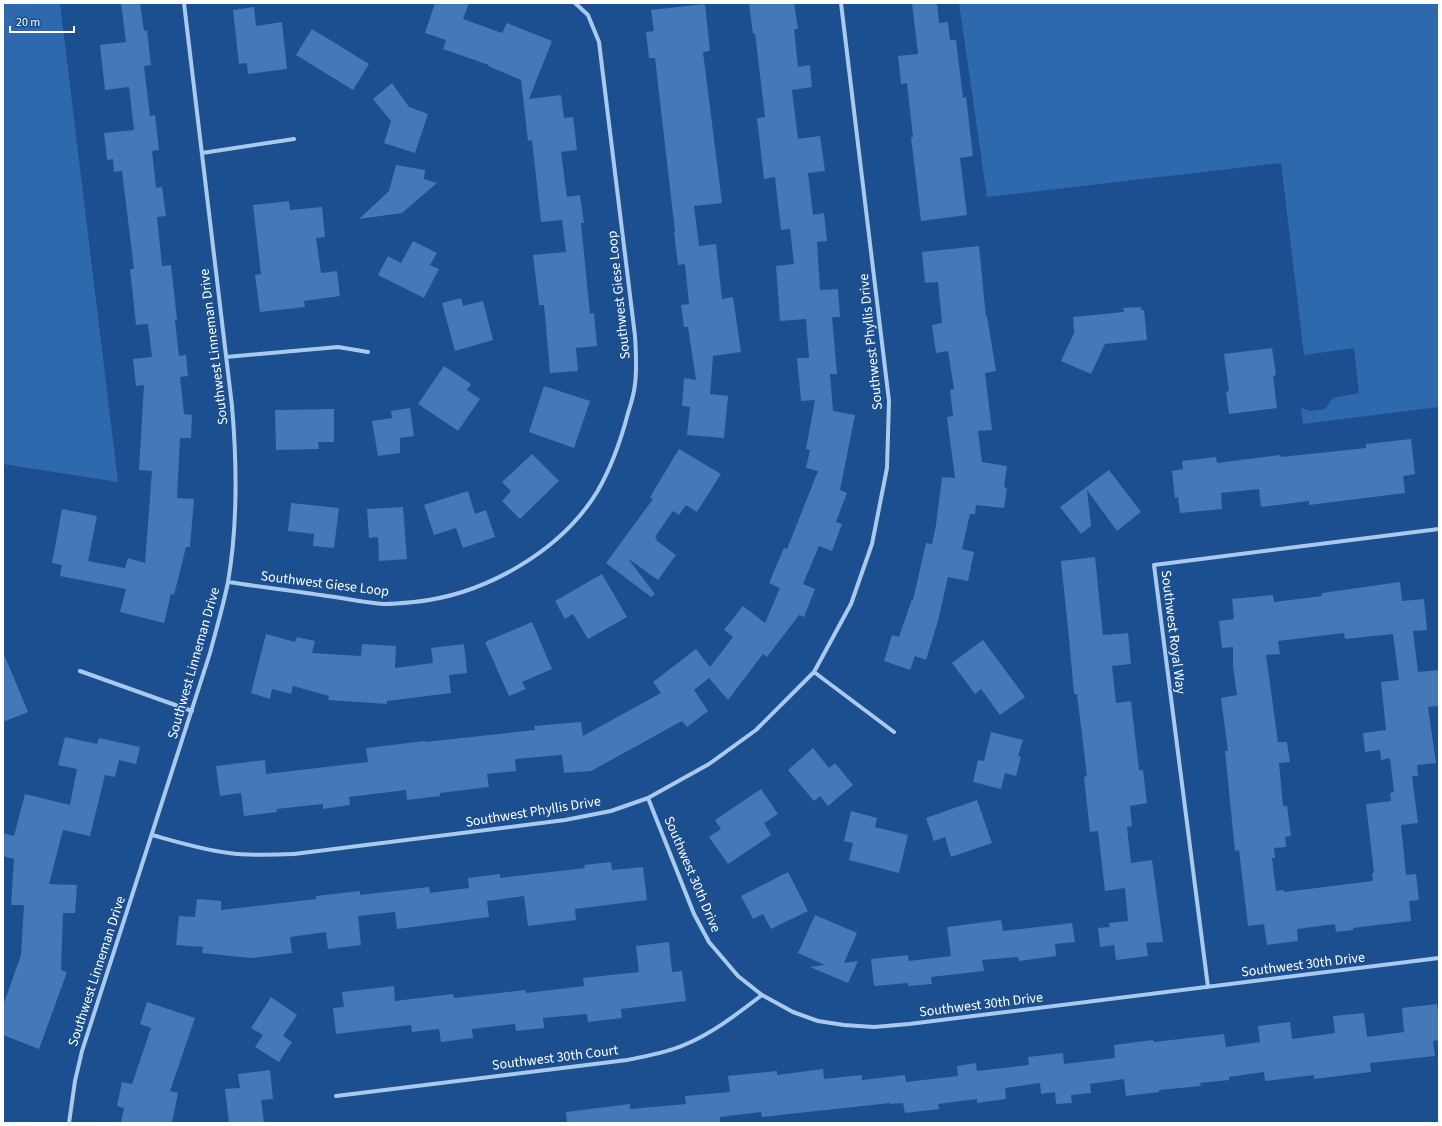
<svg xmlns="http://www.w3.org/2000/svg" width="1442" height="1126" font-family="'Source Sans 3',sans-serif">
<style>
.green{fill:#2e69ad}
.building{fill:#4478b7;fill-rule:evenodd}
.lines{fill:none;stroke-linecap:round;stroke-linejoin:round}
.street{stroke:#a9c9ee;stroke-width:4}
.labels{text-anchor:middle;stroke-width:3;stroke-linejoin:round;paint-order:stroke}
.street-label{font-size:14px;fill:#fff;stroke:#1b4f8f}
</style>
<rect width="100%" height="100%" fill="#1b4f8f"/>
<!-- green -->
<path class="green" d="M3,3h57l58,479 -115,-18z
M959,3h480v404l-136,17 -2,-16 10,3 14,-2 8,-11 26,-5 -5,-45 -50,7 -23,-192 -294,34z"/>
<!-- building -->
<path class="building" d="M121,3h19l4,28 3,-1 4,35 -7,1 6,50 5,-1 4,35 -7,1 4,37 6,-1 4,29 -9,1 5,49 9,-1 6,55h-2l4,36 7,-1 2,21 -8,1 4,37 8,1 -1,23h-11l-3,60 17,1 -4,48h-4l-12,48 -3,-1 -7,29 -44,-11 6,-23 -66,-13 2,-11 -10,-2 10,-54 35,7 -9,45 37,7 3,-10 17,5 7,-92 -13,-1 5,-85 -8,1 -3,-27 19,-2 -4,-33 -12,1 -6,-56h4l-12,-98 -8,1 -1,-13 -6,1 -3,-27 30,-3 -5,-43 -24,3 -5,-45 26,-3z
M435,3h34l-6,16 39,14 5,-10 45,18 -23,58 32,-4 3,23 9,-1 4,33 -16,2 6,45 13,-2 4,28h-3l9,91 4,-1 3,33 -21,2 2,23 -28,2 -6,-68h-5l-6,-50 33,-3 -4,-32 -21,2 -9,-82 -4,1 -7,-61 -33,-14 1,-1 -46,-16 3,-9 -21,-7z
M749,3h45l4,26h-4l4,38 12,-2 2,22 -20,3 6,49 22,-3 5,35 -17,2 5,42 11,-2 3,28 -10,1 3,48 18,-1 2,28h-8l5,57h-7l3,37 22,4 -15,75 7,3 -11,29 6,2 -10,27 -13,-5 -16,38 12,5 -11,28 -5,-2 -32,42 -4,-3 -35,46 -19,-22 -15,12 14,21 -21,16 -5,-6 -91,50 -27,2 -2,-18 -47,4 1,12 -29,3 2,13 -49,6v3l-33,4 -1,-10 -57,7 1,8 -27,4v-5l-47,5 1,3 -33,4 -3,-23 -21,3 -4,-30 49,-6 1,14 102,-12 -2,-14 59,-7v1l110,-12 -1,-4 47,-4 2,14 78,-43 -8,-11 43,-33 14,18 23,-30 -9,-7 19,-24 22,17 15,-35 -11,-5 15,-35 3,1 31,-78 -12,-3 4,-18 -4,-1 9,-49 -14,1 -4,-43h12l-3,-39 -26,2 -4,-55 18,-2 -4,-35 -9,1 -6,-53 -11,2 -7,-61 8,-1 -10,-84 -2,1z
M912,3h25l2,20 9,-1 2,18h6l7,58 3,-1 7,59 -13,2 7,57 -46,6 -10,-84h2l-6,-54 -6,1 -3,-28 20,-2z
M705,4l5,47 -7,1 19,151 -28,3 5,40 17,-2 6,55 11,-2 8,55 -28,4 -3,38 18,2 -4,42 -37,-3 3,-28 -8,-1 2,-28 12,2 -8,-53h-4l-3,-22 8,-1 -4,-40 -7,1 -4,-33h1l-20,-174h-6l-3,-26 8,-1 -3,-21z
M254,7l2,19 26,-4 5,47 -39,5 -1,-11 -8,1 -6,-54z
M312,29l57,35 -16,26 -57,-35z
M392,83l17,24 19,7 -13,39 -31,-10 7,-22 -18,-22z
M396,165l29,5 -1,9 13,4 -35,30 -43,6 30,-28z
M289,201l1,9 32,-3 3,30 -9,1 5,35 16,-2 3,25 -36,5 1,6 -45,5 -5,-37 6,-1 -8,-69z
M413,241l24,12 -7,12 9,4 -15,29 -46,-23 10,-19 13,7z
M979,246l7,71 1,-1 9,55 -11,2 7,57 -14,1 4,31 25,4 -3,21 3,1 -3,20 -28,-3 -1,9h-5l-8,35 12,3 -6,29 -20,-4 -10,44 -12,39 -11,-4 -5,14 -26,-9 8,-26 7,2 13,-38 1,1 13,-57 6,1 4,-19 6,-48 13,1 -8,-61 6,-1 -3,-26 4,-1 -6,-38 -12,2 -4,-28 10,-2 -4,-41 -13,1 -3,-31z
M461,298l2,8 20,-5 10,39 -38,11 -13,-48z
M1141,307v3h3l3,30 -42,4 -14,30 -30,-13 13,-28 -1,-16 51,-5 -1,-4z
M1272,348l4,27 -3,1 4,32 -48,6 -3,-22 3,-1 -5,-37z
M444,366l27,18 -4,6 13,9 -22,32 -40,-27z
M544,386l46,15 -16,47 -45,-16z
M410,408l4,28 -14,2v15l-22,3 -6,-35 20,-3 -1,-7z
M334,409v33h-16l1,7 -43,1 -1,-40z
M1411,439l4,35 -12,2 2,17 -96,12v-4l-48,6 -2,-18 -38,4 1,16 -42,4 -2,-16 -3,1 -3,-27 11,-2 -1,-8 34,-4 1,6 63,-8 1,2 85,-9v-4z
M679,449l42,25 -24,38 -11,-7 -7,10 -6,-4 -18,26 2,1 -1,2 20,15 -18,25 -28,-20h-1l26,34 -4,3 -45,-34 47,-64 -3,-2z
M532,454l27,27 -39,38 -18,-18 9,-10 -9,-9z
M1109,470l32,42 -24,19 -30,-41 4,36 -10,8 -21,-27z
M468,491l7,23 11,-4 9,27 -32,11 -7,-20 -22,7 -10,-30z
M291,503l48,5 -5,40 -21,-2 1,-12 -26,-3z
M403,507l4,52 -28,2 -1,-24 -9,1 -2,-29z
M1095,557l8,78 25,-2 3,31 -19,2 4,37 15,-2 8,69h4l4,33 -17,3 2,20 -5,1 4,36 21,-3 11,82 -17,1 2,13 -32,4 -2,-15 -14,2 -2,-19 12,-1 -1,-4 19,-2 -3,-33 -20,3 -7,-60 -8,1 -6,-55 3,-1 -10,-82h-3l-5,-56 -8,-77z
M602,574l25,43 -39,22 -15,-25 -8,5 -10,-18z
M1400,582l2,19 22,-2 3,31 -14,1 5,41 21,-2v36l-11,1 8,56 -19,2 1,11h-6l6,47 -17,2 5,50 10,-1 3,26 -10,1 2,20 -58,7v2l-17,2 -1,-8 -38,5 1,12 -31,4 -3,-21 -16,2 -9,-76 -4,1 -10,-100h3l-7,-53 16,-3 -4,-29v-19l-11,1 -3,-27 15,-2 -2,-20 41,-4 1,7 48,-6v-3zM1344,633l1,6 48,-5 6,46 -18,2 5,48 -23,3 2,19 15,-2 1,10 9,-2 4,34 -4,1 1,8 -25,3 8,69h-2l1,8 -89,11v-2l-8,1 -4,-33h3l-1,-10 12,-1 -1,-10 6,-1 -4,-30h-4l-4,-43 11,-1 -3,-20h-9l-12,-87 14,-1 -2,-13z
M532,622l20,47 -30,13 4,7 -17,7 -24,-54z
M266,634l29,8 2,-5 18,4 -3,12 49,3 1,-12 34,2 -1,22 38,-5 -2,-15 33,-4 3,29 -18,2 2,18 -64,8v3l-59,-4 1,-4 -36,-10 -2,8 -19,-5 -2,10 -19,-6z
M983,640l42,57 -25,18 -19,-26 -6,5 -23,-31z
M3,652l25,60 -25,10z
M991,732l32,8 -5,16 3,1 -5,19 -11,-3 -4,16 -28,-7 5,-22 6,1z
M65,737l32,7 2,-6 41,9 -4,17 -17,-4 -4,17 -10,-2 -15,61 -27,-6 -14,54 28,1 -2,28h-12l-2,57 6,2 -28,77 -36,-14v-29l18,-51 3,-50h-13l3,-46 -11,-3v-23l11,3 11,-42 45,11 7,-36 -19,-4z
M813,748l16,20 6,-5 18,22 -25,21 -8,-10 -6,5 -26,-31z
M761,789l17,25 -14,9 7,12 -43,29 -19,-27 12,-8 -6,-9z
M977,800l15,43 -41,14 -6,-20 -11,4 -8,-23z
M851,811l26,7 -2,9 33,8 -9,38 -50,-13 4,-17 -9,-2z
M611,862l1,8 31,-3 4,33 -72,9 1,11 -48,6 -4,-30 -37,5 2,16 -92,12 -2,-17 -37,4 3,29 -33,4 -2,-17 -36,5 2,16 -41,5 -49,-5 1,-6 -27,-2 3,-29 16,1 2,-18 24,2v9l95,-11v-3l44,-5v4l69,-8 1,6 39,-5 -1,-10 32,-4v4l85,-10 -1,-3z
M788,872l20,39 -37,18 -8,-15 -10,5 -12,-23z
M815,915l42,18 -13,30 14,-2 -10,22 -38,-16 15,-2 -27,-12z
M1001,920l2,11 69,-8 3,19 -20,2 1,12 -37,5 -1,-4 -36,3 2,11 -53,6 1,7 -24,2v-3l-34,3 -3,-27 37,-4 1,6 42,-5 -4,-29z
M669,942l3,30 10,-1 4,30 -65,8 1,9 -34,4 -1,-8 -44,4 1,10 -28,3 -1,-7 -43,5 1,9 -32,4 -2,-13 -27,3 -1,-7 -75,9 -3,-26 11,-1 -2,-15 52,-6 1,15 58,-7 1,4 71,-8 1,3 58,-7 -1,-8 56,-6 -3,-26z
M271,997l26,18 -14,21 9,6 -13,20 -24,-15 8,-12 -12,-7z
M147,1002l48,16 -25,73 8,2 -6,30h-51l3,-15 -7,-2 5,-24 10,2 19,-56 -11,-4z
M1437,1004l2,17v19l-6,1 2,15 -65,7 1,9 -57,7v-4l-49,6 -1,-9 -35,5v3l-29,3 1,3 -42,4v2l-33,4 -2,-17 -34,5 1,9 -20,2 1,8 -16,1 -1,-12 -14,2 -1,-11 -35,5 1,11 -29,4v-4l-39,5 1,5 -34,4 -2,-10 -13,1v-1l-128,14 -1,-5 -41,5v6h-153l-1,-11 64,-8v5l56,-5 -1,-8 45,-4 -2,-16 49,-5v4l46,-6 1,10 38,-4v5l43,-5 1,7 52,-6 -1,-10 19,-3 1,8 52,-6 -1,-8 35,-4 1,11 51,-6 -1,-13 39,-5 1,2 70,-8 2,13 34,-5 -2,-16 32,-4 2,17 43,-6 -2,-17 31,-3 3,24 37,-5 -2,-24z
M270,1070l3,29 -12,1 3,23h-35l-4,-34 15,-1 -2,-14z"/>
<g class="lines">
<!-- street -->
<path class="street" d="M202,153l92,-14
M226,357l112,-10 30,5
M228,582c33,5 66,9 99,14 18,2 38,7 57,8 9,0 20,-1 30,-2 70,-7 146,-50 183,-110 14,-24 24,-52 31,-79 3,-9 6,-19 7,-29 2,-16 1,-33 0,-48l-36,-294 -11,-27 -13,-12
M80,671l112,40
M814,672l80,60
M648,798l46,116 15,28 29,34 24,19 31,17 25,9 26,4 30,2 35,-3 530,-66
M152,835c25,7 51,15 77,18 22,3 43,2 65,1l271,-34 46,-9 37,-13 61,-34 47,-34 58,-58 37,-68 21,-60 15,-76 2,-67 -48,-398
M1208,987l-54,-422 285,-36
M336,1096l291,-36c19,-4 39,-7 57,-15 29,-12 53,-31 78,-50
M69,1123l6,-42 7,-30 128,-398c6,-23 13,-46 18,-71 10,-58 9,-118 4,-176l-48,-403"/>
</g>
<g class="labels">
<!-- street labels -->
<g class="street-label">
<text transform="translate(618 295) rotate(-96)" y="5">Southwest Giese Loop</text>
<text transform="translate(870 342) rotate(-96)" y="5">Southwest Phyllis Drive</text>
<text transform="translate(213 347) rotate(-97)" y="5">Southwest Linneman Drive</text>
<text transform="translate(325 583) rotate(7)" y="5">Southwest Giese Loop</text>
<text transform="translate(1174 632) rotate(83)" y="5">Southwest Royal Way</text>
<text transform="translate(193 663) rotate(-74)" y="5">Southwest Linneman Drive</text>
<text transform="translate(533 811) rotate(-9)" y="5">Southwest Phyllis Drive</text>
<text transform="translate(693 874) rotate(67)" y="5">Southwest 30th Drive</text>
<text transform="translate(1303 964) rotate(-7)" y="5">Southwest 30th Drive</text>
<text transform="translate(96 971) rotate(-72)" y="5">Southwest Linneman Drive</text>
<text transform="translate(981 1004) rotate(-7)" y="5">Southwest 30th Drive</text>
<text transform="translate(555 1057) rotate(-7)" y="5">Southwest 30th Court</text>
</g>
</g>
<!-- border -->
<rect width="1442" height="1126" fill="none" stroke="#ffffff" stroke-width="8"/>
<!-- scale -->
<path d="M10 26v6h64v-6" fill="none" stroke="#ffffff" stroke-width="2"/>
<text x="16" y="26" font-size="12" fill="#ffffff" stroke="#1b4f8f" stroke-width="3" paint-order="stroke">20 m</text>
</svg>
